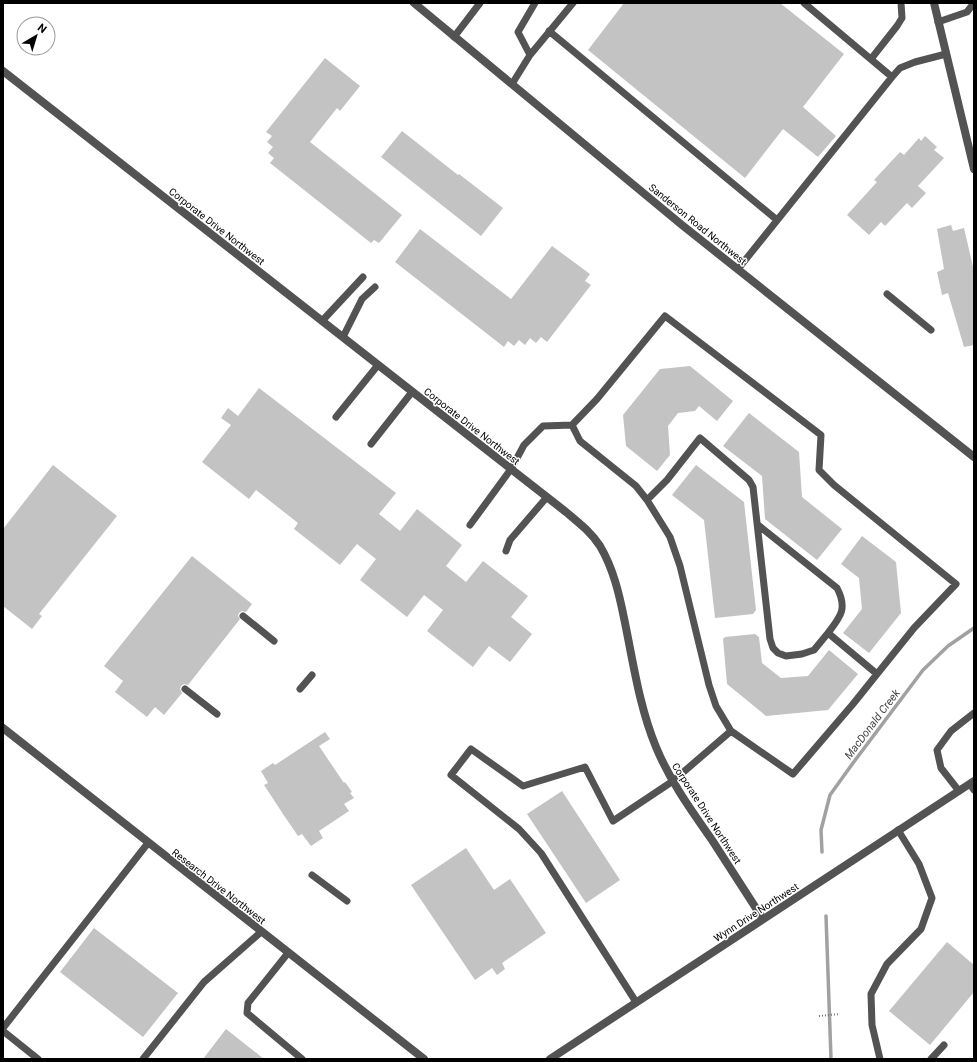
<svg xmlns="http://www.w3.org/2000/svg" width="977" height="1062" font-family="Roboto,sans-serif">
<style>
.lines{fill:none;stroke-linecap:round;stroke-linejoin:round}
.stream{stroke:#a1a1a1;stroke-width:3.5}
.building{fill:#c3c3c3}
.path{stroke:#757575;stroke-width:2;stroke-dasharray:1 2;stroke-linecap:butt}
.service{stroke:#535353;stroke-width:7}
.minor{stroke:#535353;stroke-width:8}
.tertiary{stroke:#535353;stroke-width:8}
.labels{text-anchor:middle;stroke-width:3;stroke-linejoin:round;paint-order:stroke}
.street-label{font-size:10px;fill:#000;stroke:#fff}
.water-label{font-size:11px;font-style:italic;fill:#424242;stroke:#fff}
</style>
<rect width="100%" height="100%" fill="#fff"/>
<g class="lines">
<!-- stream -->
<path class="stream" d="M822,852l-1,-22 9,-35 23,-32 70,-93 25,-24 26,-18
M826,916l5,143"/>
</g>
<!-- building -->
<path class="building" d="M624,3h156l64,51 -41,53 33,29 -18,21 -35,-28 -38,49 -157,-128z
M325,58l35,28 -20,25 -3,-3 -27,34 92,73 -23,28 -5,-3 -3,3 -101,-80 4,-5 -6,-5 5,-6 -6,-5 5,-6 -6,-4z
M402,131l56,44 1,-1 44,34 -22,28 -100,-79z
M925,136l12,11 -3,3 10,8 -26,28 8,7 -14,15 -5,-5 -22,23 -4,-4 -12,13 -22,-20 30,-33 -3,-2 26,-28 4,3 15,-17 2,3z
M951,225l2,6 11,-3 10,43v74l-10,2 -16,-54 -6,2 -5,-23 7,-3 -7,-40z
M420,229l91,70 41,-53 38,28 -5,7 6,4 -44,57 -6,-5 -5,6 -6,-5 -5,7 -6,-5 -5,6 -6,-5 -4,6 -109,-85z
M690,366l43,35 -16,20 -18,-15 -4,5 -17,2 -10,13 2,29 -13,16 -31,-25 -3,-31 37,-46z
M259,388l137,105 -17,21 21,17 17,-22 45,36 -16,21 20,16 17,-21 45,35 -17,21 21,17 -22,28 -21,-16 -16,21 -46,-36 16,-21 -19,-15 -17,22 -47,-37 16,-21 -19,-15 -17,21 -46,-36 4,-6 -42,-33 -7,9 -47,-37 29,-37 -10,-7 7,-10 10,8z
M749,413l50,39 3,45 40,32 -25,31 -52,-41 -3,-43 -39,-30z
M53,465l64,51 -78,98 3,2 -10,13 -29,-23v-77z
M696,465l48,37 12,108 -3,4 -38,4 -11,-98 -32,-25z
M862,536l34,26 5,51 -32,40 -26,-20 19,-24 -3,-31 -18,-14z
M192,556l60,48 -6,8 -4,-1 -3,2 -1,3 2,3 -52,66 -4,-1 -3,2 -1,3 2,4 -18,22 -9,-8 -8,10 -32,-25 8,-11 -19,-15z
M755,634l4,3 3,26 19,15 27,-2 21,-26 29,24 -30,36 -62,6 -39,-32 -4,-45 2,-2z
M325,732l5,7 -11,7 25,37 1,-1 7,10 -2,1 4,5 -10,6 5,7 -30,20 4,7 -12,8 -9,-12 -4,2 -13,-19 -21,-32 4,-2 -7,-12 12,-8 2,2z
M562,791l58,89 -34,23 -59,-89z
M466,848l28,42 16,-11 36,54 -44,30 3,6 -8,6 -5,-7 -17,12 -64,-95z
M94,928l84,65 -35,44 -83,-65z
M947,942l27,23v27l-44,53 -41,-34z
M226,1029l38,30h-61z"/>
<g class="lines">
<!-- path -->
<path class="path" d="M819,1016l21,-2"/>
<!-- service -->
<path class="service" d="M804,3l88,74
M938,22l29,-10 7,-9
M549,31l228,189
M454,37l26,-34
M530,55l43,-52
M871,59l26,-33 5,-8 -1,-15
M512,84l18,-29 -12,-23 17,-29
M738,269l154,-192 8,-9 15,-6 31,-8
M887,294l44,36
M322,321l41,-44
M343,337l19,-38 13,-12
M336,417l42,-52
M572,425l8,16 56,45 11,14 23,37 10,29 29,119 7,21 15,25
M371,444l41,-52
M647,500l20,-20 33,-42 49,42 4,7 17,152 3,9 5,5 8,3 16,-2 12,-4 14,-17 49,41
M470,525l41,-56 13,-24 19,-19 29,-1 25,-26 68,-83 156,119 -2,35 15,15 122,99 -42,44 -61,76 -60,70 -62,-43 -58,50 -60,40 -28,-54 -62,19 -52,-37 -20,26 68,54 22,24 95,149
M758,525l79,63c11,21 3,29 -9,45
M506,551l4,-11 37,-43
M243,616l31,25
M185,689l32,25
M300,689l12,-14
M970,784l4,6
M959,791l-18,-23 -4,-18 14,-19 23,-18
M312,875l35,26
M288,953l-40,50 -1,10 55,46
M3,1028l145,-185
M3,1031l35,28
M143,1059l61,-77 57,-50
M880,1059l-8,-34 -1,-31 16,-30 34,-35 11,-31 -13,-34 -21,-34
M931,1059l13,-14"/>
<!-- minor -->
<path class="minor" d="M414,3l268,222 292,232
M934,3l40,166
M3,71l563,441c12,10 25,20 34,34 13,22 19,47 24,72 9,43 15,88 32,129 14,34 35,63 56,93 17,26 34,53 51,79
M3,728l421,331"/>
<!-- tertiary -->
<path class="tertiary" d="M550,1059l424,-278"/>
</g>
<g class="labels">
<!-- street labels -->
<g class="street-label">
<text transform="translate(698 224) rotate(39)" y="4">Sanderson Road Northwest</text>
<text transform="translate(217 226) rotate(38)" y="4">Corporate Drive Northwest</text>
<text transform="translate(472 426) rotate(38)" y="4">Corporate Drive Northwest</text>
<text transform="translate(707 813) rotate(57)" y="4">Corporate Drive Northwest</text>
<text transform="translate(219 886) rotate(38)" y="4">Research Drive Northwest</text>
<text transform="translate(756 912) rotate(-33)" y="4">Wynn Drive Northwest</text>
</g>
<!-- water labels -->
<g class="water-label">
<text transform="translate(872 724) rotate(-53)" y="4">MacDonald Creek</text>
</g>
</g>
<!-- border -->
<rect width="977" height="1062" fill="none" stroke="#000000" stroke-width="8"/>
<!-- north arrow -->
<g transform="translate(36 36) rotate(38)"><circle r="19" fill="#ffffff" stroke="#999999"/>
<path d="M0-3L7 15L0 10L-7 15Z" fill="#000000"/>
<text y="-6" font-size="11" font-weight="bold" text-anchor="middle" fill="#000000">N</text>
</g>
</svg>
